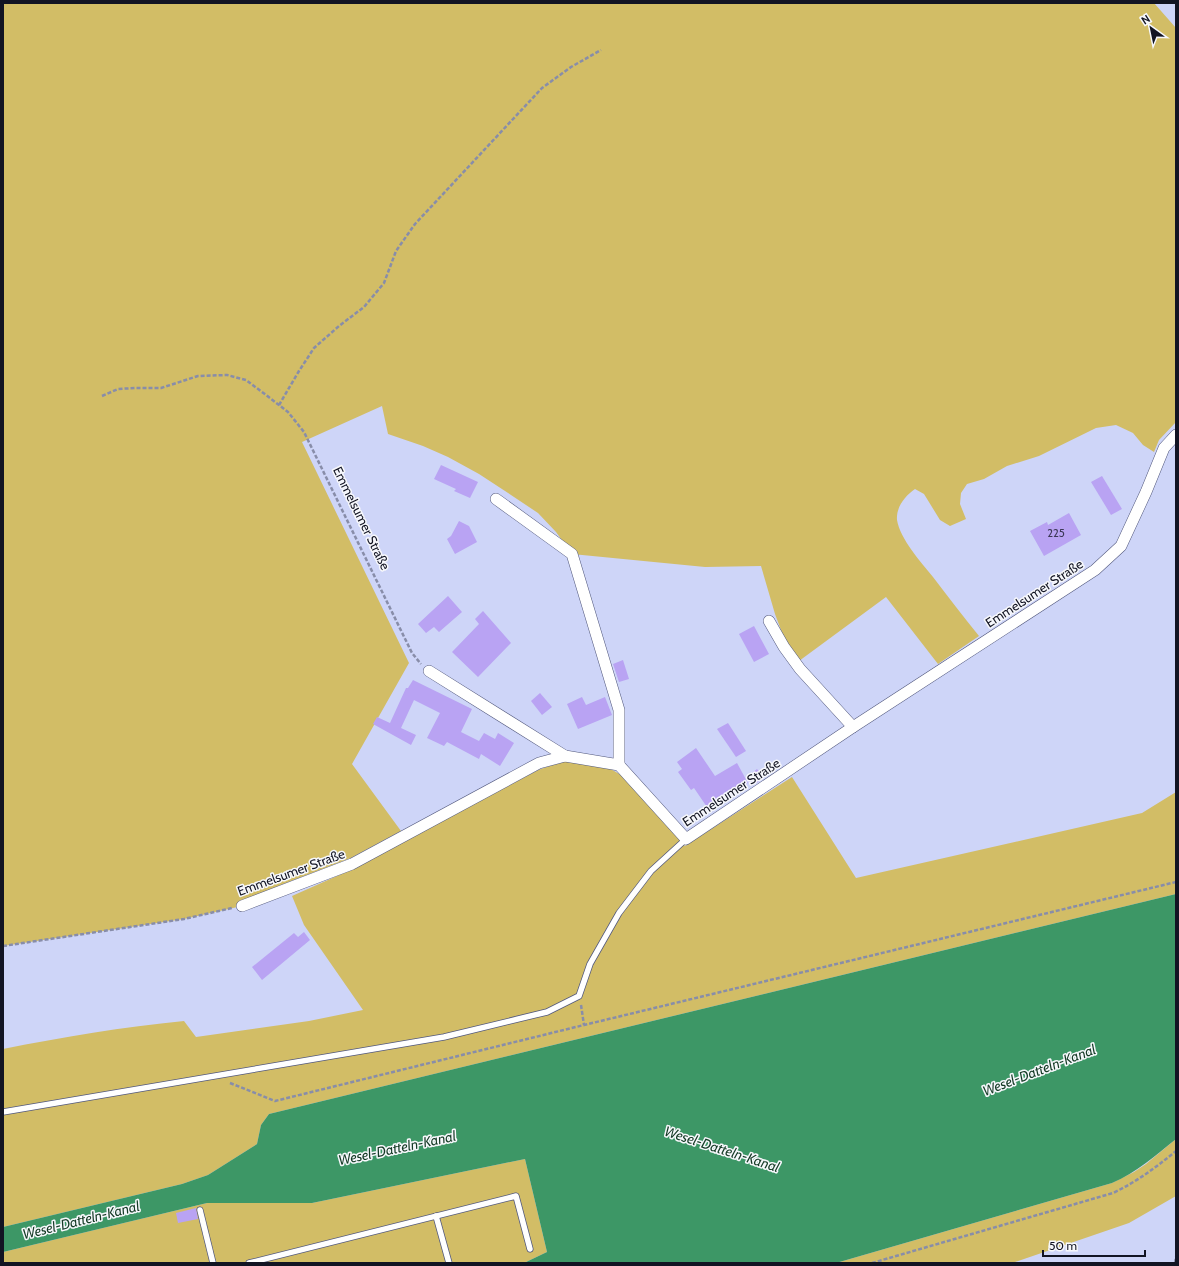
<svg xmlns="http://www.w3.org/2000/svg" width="1179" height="1266" font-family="Cabin,sans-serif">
<rect width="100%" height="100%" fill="#ced5f8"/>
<g fill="#d2bd66">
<path d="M3 3H1154L1176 28V422L1159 440 1154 452 1143 445 1133 433 1116 425 1096 428 1039 456 1007 466 984 479 967 484 961 493 960 504 966 519 950 526 940 520 924 494 915 489C905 496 896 507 897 520 900 539 921 562 933 577 948 597 963 616 979 636L938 664 886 597 799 661 787 646 775 614 761 566 705 567 572 554 556 532 538 513 511 495 479 474 448 457 423 446 388 434 382 406 302 442 409 663 352 764 401 831 351 858 281 885 242 906 184 919 3 946Z"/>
<path d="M578 761C588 763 599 764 608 768 639 781 664 821 685 846L792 777 856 878 1142 813 1176 792V894L269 1114 261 1125 257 1144 208 1175 182 1184 3 1227V1049C63 1037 123 1027 184 1021L196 1037 309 1021 363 1010 304 925 292 896 346 872 538 770 561 762Z"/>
<polygon points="1176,1139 1176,1196 1129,1223 1012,1263 836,1263 1112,1183 1134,1172 1146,1164"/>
<polygon points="525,1159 547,1252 524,1263 3,1263 3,1252 207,1203 312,1203"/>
</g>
<path fill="#3d9766" d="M1176 894V1139C1155 1156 1137 1172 1112 1183L836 1263H524L547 1252 525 1159 312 1203H207L3 1252V1227L182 1184 208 1175 257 1144 261 1125 269 1114Z"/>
<g fill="#b9a3f3">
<polygon points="441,465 478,482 470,498 454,491 456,489 434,479"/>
<polygon points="1102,476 1122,509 1111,515 1091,482"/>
<polygon points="1069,513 1081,535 1044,556 1030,531 1047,522 1048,525"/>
<polygon points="459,521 469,526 477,542 455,554 447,539 451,536"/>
<polygon points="448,596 462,612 439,632 434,627 426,633 418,624"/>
<polygon points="483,611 511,643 478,677 452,652 479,624 475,619"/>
<polygon points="754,626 769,654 754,662 739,634"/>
<polygon points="623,660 629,679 619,682 613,664"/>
<polygon points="413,680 472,709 461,732 479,741 484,733 495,739 498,733 514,743 500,766 481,754 479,759 447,742 444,746 427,738 440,713 414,700 401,728 416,735 411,745 373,724 377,717 390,723 406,688 408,688"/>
<polygon points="540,693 552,707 542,715 531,701"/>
<polygon points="582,697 586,705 605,697 612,715 578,729 567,704"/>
<polygon points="728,723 746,751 736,757 717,729"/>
<polygon points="696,748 715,776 737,763 748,783 709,810 694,788 691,790 678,772 682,769 677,762"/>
<polygon points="757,769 764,778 752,786 746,778"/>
<polygon points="304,932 310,940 262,980 252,967 294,933 298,937"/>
<polygon points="196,1208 198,1219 178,1223 176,1213"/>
</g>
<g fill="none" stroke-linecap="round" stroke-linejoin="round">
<defs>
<g id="lane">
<polyline points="3,1112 444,1037 547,1012 579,996 590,964 619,913 651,871 686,839"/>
<polyline points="200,1210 213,1263"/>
<polyline points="436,1216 449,1263"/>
<polyline points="249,1263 516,1196 530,1249"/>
</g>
<g id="street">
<polyline points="496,499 572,554 619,710 619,765"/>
<polyline points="769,621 784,647 800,669 853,727"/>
<polyline points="429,671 565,756"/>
<polyline points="242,906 352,864 539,763 565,756 619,765 686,839 853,727 1095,570 1121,546 1146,492 1164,448 1176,435"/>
</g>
</defs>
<use href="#lane" stroke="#52587d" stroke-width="7"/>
<use href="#street" stroke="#52587d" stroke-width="12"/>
<g stroke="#888da9" stroke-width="2.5" stroke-dasharray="4 2" stroke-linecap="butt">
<polyline points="102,396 118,389 135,388 161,388 198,376 227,375 246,380 266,395 288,412 304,432 412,653 421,664"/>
<polyline points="279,405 299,371 314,348 339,326 364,307 384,283 396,251 415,224 542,88 571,67 601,50"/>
<polyline points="3,946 184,919 232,908"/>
<polyline points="581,1005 584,1025"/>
<polyline points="230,1083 275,1101 584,1025 1176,882"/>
<path d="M872 1263 1113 1193C1138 1181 1155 1168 1176 1151"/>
<polyline points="1175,1263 1176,1257"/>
</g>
<use href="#lane" stroke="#fff" stroke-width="5.5"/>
<use href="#street" stroke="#fff" stroke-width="11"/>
</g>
<g text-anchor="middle" stroke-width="3" stroke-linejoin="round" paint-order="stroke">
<g font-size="11" fill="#3c3857">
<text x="1056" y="537">225</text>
</g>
<g font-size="13" fill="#121423" stroke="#f7f8fc">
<text transform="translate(362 518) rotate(64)" y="5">Emmelsumer Straße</text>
<text transform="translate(1034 593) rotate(-33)" y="5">Emmelsumer Straße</text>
<text transform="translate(731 792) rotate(-33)" y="5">Emmelsumer Straße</text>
<text transform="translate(291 872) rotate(-20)" y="5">Emmelsumer Straße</text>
</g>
<g font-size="14" font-style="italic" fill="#153b26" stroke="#f7f8fc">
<text transform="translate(1039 1070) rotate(-21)" y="5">Wesel-Datteln-Kanal</text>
<text transform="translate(397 1148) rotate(-12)" y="5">Wesel-Datteln-Kanal</text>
<text transform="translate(722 1149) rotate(18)" y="5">Wesel-Datteln-Kanal</text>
<text transform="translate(81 1220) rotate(-14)" y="5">Wesel-Datteln-Kanal</text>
</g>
</g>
<rect width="1179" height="1266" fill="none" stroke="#121423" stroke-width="8"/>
<g transform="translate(1151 28) rotate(327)" stroke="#f7f8fc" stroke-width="3" paint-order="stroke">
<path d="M0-3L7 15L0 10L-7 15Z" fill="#121423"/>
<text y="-6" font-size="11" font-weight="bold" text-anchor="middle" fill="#121423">N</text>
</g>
<path d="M1043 1250v6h102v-6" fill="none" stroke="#121423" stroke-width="2"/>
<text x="1049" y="1250" font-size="12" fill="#121423" stroke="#f7f8fc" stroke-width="3" paint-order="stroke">50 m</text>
</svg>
